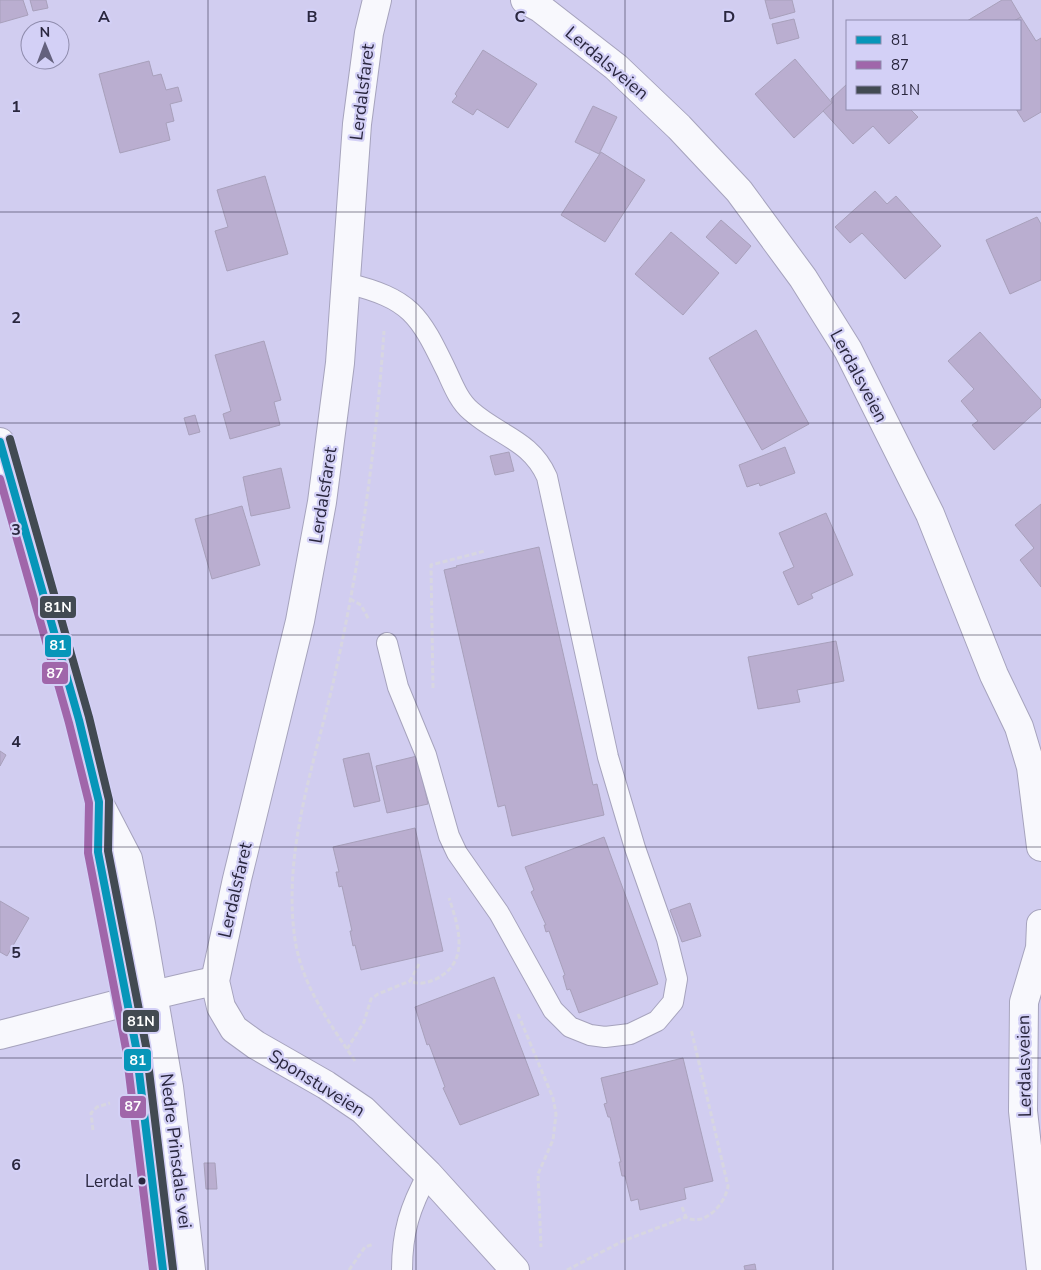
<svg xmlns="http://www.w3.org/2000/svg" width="1041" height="1270" font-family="'Nunito Sans',sans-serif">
<rect width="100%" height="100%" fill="#d1cdf0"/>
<g fill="#baaed0" stroke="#a8a0bb">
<polygon points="0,0 23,0 28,15 0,23"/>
<polygon points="30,0 46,0 48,8 33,11"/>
<polygon points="765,0 792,0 795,12 770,19"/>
<polygon points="1002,0 1011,0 1021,17 1014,21 967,21"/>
<polygon points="1021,17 1036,41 1041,38 1041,112 1024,122 1016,109 1020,109 1020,21 1014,21"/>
<polygon points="794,19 799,38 777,44 772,24"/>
<polygon points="483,50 537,84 508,128 477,109 473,115 452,102 457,96 455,94"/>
<polygon points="795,59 832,103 794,138 755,94"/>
<polygon points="149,61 153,76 161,74 166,90 178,87 182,101 170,104 174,121 166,123 170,140 120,153 99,74"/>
<polygon points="847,84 847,109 910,109 918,117 889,144 873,126 853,144 823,111 832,103 831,99"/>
<polygon points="593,106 617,117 599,154 575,142"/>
<polygon points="601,152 645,180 605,242 561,215"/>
<polygon points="265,176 288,254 227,271 215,231 228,227 217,190"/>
<polygon points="875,191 887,204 896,196 941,246 905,279 862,233 850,243 835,227"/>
<polygon points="1037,217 1041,224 1041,280 1010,294 986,240"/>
<polygon points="721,220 751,246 736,264 706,237"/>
<polygon points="671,232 719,273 683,315 635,274"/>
<polygon points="756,330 809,424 762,450 709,358"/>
<polygon points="980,332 1041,400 1041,407 994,450 972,425 978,421 961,401 974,389 948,361"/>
<polygon points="264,341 281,400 274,402 280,425 230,439 223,414 231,411 215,355"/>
<polygon points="195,415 200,432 189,435 184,418"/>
<polygon points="785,447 795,473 760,486 759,483 747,487 739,465"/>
<polygon points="509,452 514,471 495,475 490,456"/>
<polygon points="281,468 290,508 251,516 243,477"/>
<polygon points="1041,504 1041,587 1020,560 1034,548 1015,525"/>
<polygon points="242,506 260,565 212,579 195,519"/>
<polygon points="826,513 853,575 811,594 813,598 798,605 783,572 794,567 779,533"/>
<polygon points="539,547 593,785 597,784 604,815 512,836 505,805 498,807 444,570 457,567 456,566"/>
<polygon points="836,641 844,681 797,690 800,702 758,709 748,657"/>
<polygon points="0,751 6,755 0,766"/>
<polygon points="369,753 380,801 354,807 343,759"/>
<polygon points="417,756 428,804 387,813 376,766"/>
<polygon points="415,828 443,951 361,970 355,945 353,946 350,931 352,931 342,886 339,887 336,872 339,872 333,847"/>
<polygon points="604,837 658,984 579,1013 570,989 567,990 563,976 565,975 549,931 546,932 544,925 546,925 531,892 534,890 525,867"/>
<polygon points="0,901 29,918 7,956 0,952"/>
<polygon points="690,903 701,936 682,942 670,910"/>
<polygon points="494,977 539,1095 460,1125 443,1088 445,1087 429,1044 427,1045 415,1007"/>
<polygon points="683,1058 713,1181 684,1188 686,1199 640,1210 638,1199 631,1201 625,1176 622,1176 619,1162 621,1162 610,1117 608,1117 604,1104 607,1103 601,1078"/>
<polygon points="204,1163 215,1163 217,1189 206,1189"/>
<polygon points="755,1264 756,1270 745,1270 744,1266"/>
</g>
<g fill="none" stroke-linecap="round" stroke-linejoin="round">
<defs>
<g id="lane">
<path d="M346 283C411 299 419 314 447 372 453 385 459 401 471 411 499 436 531 440 547 477L608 757 635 848 667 939 677 979 673 1002 657 1021 630 1034 605 1037 590 1035 570 1027 553 1010 499 913 457 853 449 836 426 755 398 687 387 643"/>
<path d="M402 1270C402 1232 410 1207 428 1174"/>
</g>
<g id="street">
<polyline points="377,0 369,33 357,124 340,363 322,502 300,621 237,879 215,981 221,1007 234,1029 256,1045 326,1085 363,1110 428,1174 515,1270"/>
<polyline points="525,0 540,8 616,67 679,127 739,191 803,278 848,350 930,514 994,675 1019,727 1031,767 1041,847"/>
<path d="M0 1035C72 1017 142 996 215 981"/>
<polyline points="1041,1270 1023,1111 1024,1002 1040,948 1041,924"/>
</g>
<g id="secondary">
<polyline points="0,442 79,720 99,802 98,852 136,1047 163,1270"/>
<polyline points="100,805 128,859 141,924 169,1087 191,1270"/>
</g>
</defs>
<use href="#lane" stroke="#a6a3bd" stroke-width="22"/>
<use href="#street" stroke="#a6a3bd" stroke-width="30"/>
<use href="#secondary" stroke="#a6a3bd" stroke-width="30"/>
<g stroke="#d7d6e1" stroke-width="3" stroke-dasharray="5 2.5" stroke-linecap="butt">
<polyline points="350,599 361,605 369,620"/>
<polyline points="433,688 431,565 485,551"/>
<path d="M419 964 410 981C418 985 427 983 436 979 470 962 459 928 449 898"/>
<polyline points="518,1014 553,1098 556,1114 553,1140 538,1174 541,1247"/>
<polyline points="347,1049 364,1022 371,999 378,994 410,981"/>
<path d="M355 1061C328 1021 299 981 294 932 284 846 315 762 334 679 360 564 376 449 384 331"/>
<polyline points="93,1130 91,1113 97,1107 110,1103"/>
<path d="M682 1207 686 1217C704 1228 726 1203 728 1186L691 1029"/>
<polyline points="349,1270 365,1247 374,1244"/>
<polyline points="567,1270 623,1241 686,1217"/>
</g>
<use href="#lane" stroke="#f8f8fd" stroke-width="20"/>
<use href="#street" stroke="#f8f8fd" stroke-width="28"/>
<use href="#secondary" stroke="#f8f8fd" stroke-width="28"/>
<defs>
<polyline id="bus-1" points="0,442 79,720 99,802 98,852 136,1047 163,1270"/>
<polyline id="bus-2" points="0,479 69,723 89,803 88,853 126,1049 153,1270"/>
<polyline id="bus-3" points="10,439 89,717 109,800 108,851 146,1046 173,1269"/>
</defs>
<use href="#bus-1" stroke="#d3d0f6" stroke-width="11"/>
<use href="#bus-2" stroke="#d3d0f6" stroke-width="11"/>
<use href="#bus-3" stroke="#d3d0f6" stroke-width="11"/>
<use href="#bus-1" stroke="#0696b9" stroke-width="8"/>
<use href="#bus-2" stroke="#a066aa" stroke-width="8"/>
<use href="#bus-3" stroke="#424a52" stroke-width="8"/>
</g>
<path fill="none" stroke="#2a273f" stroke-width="1" stroke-opacity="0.55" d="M208 0V1270M416 0V1270M625 0V1270M833 0V1270M0 212H1041M0 423H1041M0 635H1041M0 847H1041M0 1058H1041"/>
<circle fill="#2a273f" stroke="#d3d0f6" stroke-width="2" cx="142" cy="1181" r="4.5"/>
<g text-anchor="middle" stroke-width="4.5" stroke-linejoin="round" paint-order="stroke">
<g font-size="17" fill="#2a273f" stroke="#d3d0f6" text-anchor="end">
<text x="133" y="1187">Lerdal</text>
</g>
<g font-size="18" fill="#2a273f" stroke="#d3d0f6">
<text transform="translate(607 63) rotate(40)" y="6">Lerdalsveien</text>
<text transform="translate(362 92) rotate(-83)" y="6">Lerdalsfaret</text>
<text transform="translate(859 376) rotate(62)" y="6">Lerdalsveien</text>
<text transform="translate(323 495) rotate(-81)" y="6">Lerdalsfaret</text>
<text transform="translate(235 890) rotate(-77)" y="6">Lerdalsfaret</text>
<text transform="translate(1024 1066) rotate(-91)" y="6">Lerdalsveien</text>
<text transform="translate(317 1083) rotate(32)" y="6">Sponstuveien</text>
<text transform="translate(176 1151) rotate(83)" y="6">Nedre Prinsdals vei</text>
</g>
</g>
<g font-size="16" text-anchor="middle" font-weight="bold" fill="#2a273f" stroke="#d3d0f6" stroke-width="4.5" stroke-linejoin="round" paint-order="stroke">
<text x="104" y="22">A</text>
<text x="312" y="22">B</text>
<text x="520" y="22">C</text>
<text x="729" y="22">D</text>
<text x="16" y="112">1</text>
<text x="16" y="323">2</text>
<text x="16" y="535">3</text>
<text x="16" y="747">4</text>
<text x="16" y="958">5</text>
<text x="16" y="1170">6</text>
</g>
<g stroke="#d3d0f6" stroke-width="2">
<rect x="39" y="595" width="38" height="24" rx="5" fill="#424a52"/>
<rect x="44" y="634" width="28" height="24" rx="5" fill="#0696b9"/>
<rect x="41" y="661" width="28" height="24" rx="5" fill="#a066aa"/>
<rect x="122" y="1009" width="38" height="24" rx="5" fill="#424a52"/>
<rect x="123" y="1048" width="29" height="24" rx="5" fill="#0696b9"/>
<rect x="119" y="1095" width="28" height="24" rx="5" fill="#a066aa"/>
</g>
<g font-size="14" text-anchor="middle" font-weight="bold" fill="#fff">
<text x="58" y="612">81N</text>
<text x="58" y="650">81</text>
<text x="55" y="678">87</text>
<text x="141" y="1026">81N</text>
<text x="138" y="1065">81</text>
<text x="133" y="1111">87</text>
</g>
<rect x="846" y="20" width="175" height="90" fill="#d3d0f6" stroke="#8f8cad"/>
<rect x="856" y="36" width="25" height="8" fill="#0696b9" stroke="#8f8cad"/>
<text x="891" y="45" font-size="15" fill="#2a273f">81</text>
<rect x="856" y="61" width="25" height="8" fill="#a066aa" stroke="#8f8cad"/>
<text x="891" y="70" font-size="15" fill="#2a273f">87</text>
<rect x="856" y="86" width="25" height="8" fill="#424a52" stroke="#8f8cad"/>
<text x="891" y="95" font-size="15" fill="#2a273f">81N</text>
<g transform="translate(45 45) rotate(359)"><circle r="24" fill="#d3d0f6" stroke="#8f8cad"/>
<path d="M0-4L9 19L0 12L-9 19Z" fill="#64617d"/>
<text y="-8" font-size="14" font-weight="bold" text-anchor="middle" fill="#2a273f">N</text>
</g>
</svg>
